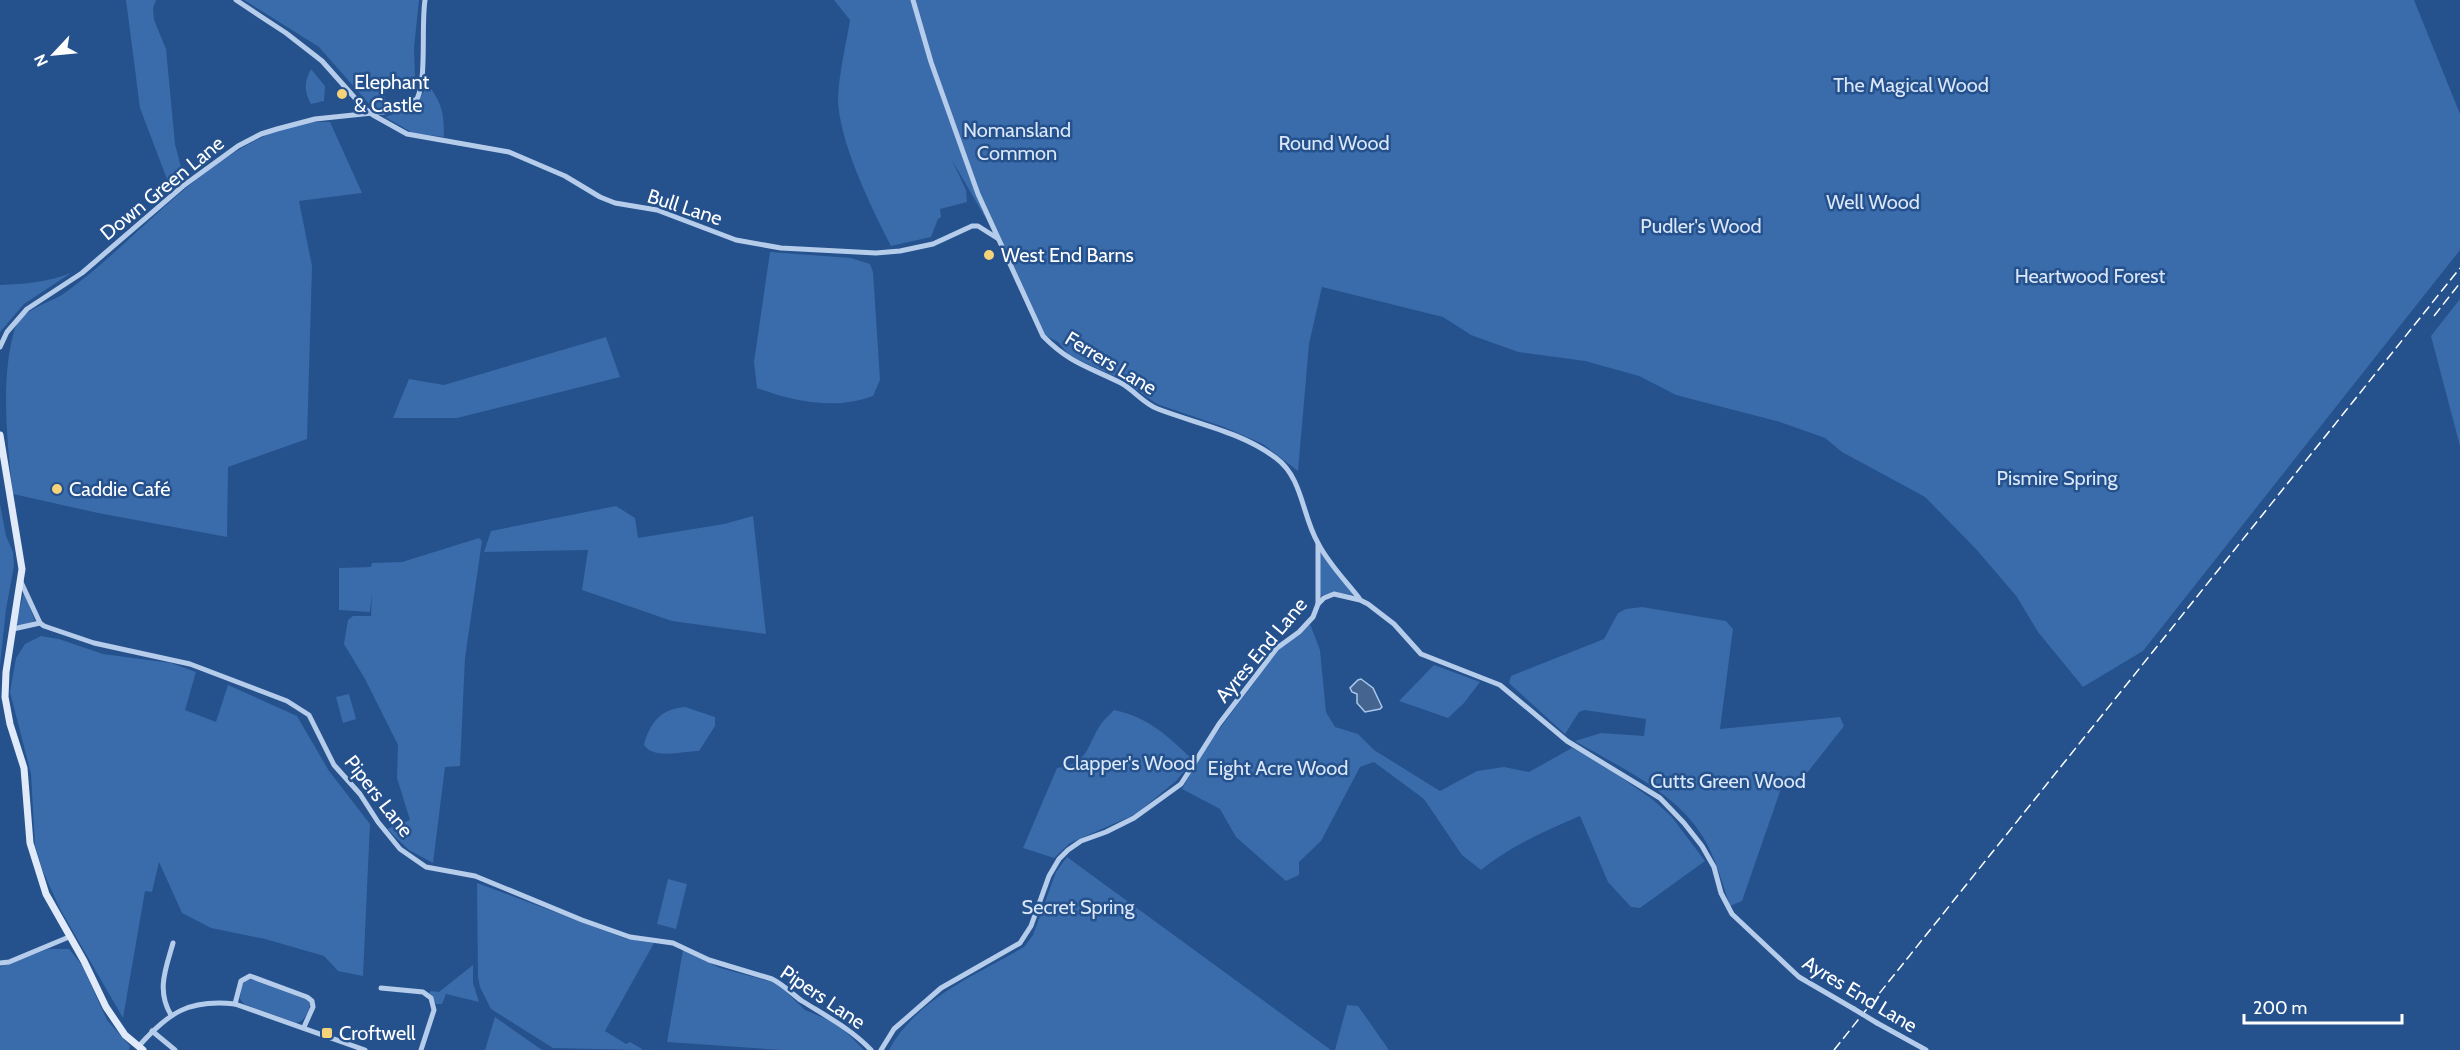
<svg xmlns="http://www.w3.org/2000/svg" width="2460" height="1050" font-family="Cabin,sans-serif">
<rect width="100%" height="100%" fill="#25518d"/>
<g fill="#3a6baa">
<polygon points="126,0 156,0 153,8 154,20 166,49 175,144 184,179 170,187 140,108"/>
<polygon points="244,0 419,0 414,48 415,79 389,84 384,95 389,111 376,112 319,47"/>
<path d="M834 0H2414L2460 114V250L2143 651 2083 687 2038 632 2017 597 1976 549 1925 497 1842 452 1825 438 1780 422 1676 395 1639 376 1585 361 1518 352 1471 335 1443 317 1322 287 1309 344 1298 471 1263 444 1224 427 1157 404 1121 379 1070 356 1058 342 1043 334 1008 257 952 160 966 190 967 202 940 209 941 217 938 219 931 237 891 246C872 209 838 140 838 98 839 73 846 45 850 20Z"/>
<path d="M311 69 325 86 324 101 311 104C304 92 304 82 311 69Z"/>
<path d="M427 83C442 104 444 111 444 137L413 133 385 117C405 110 421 105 427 83Z"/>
<path d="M314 122H330L362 193 299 201 312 266 307 439 228 467 227 537 98 513 13 494C7 443 0 377 15 328 23 308 51 303 66 292 138 240 195 162 279 130 290 126 303 124 314 122Z"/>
<path d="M770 252 851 258 870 264 873 272 880 380 873 396C836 410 794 402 757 388L754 362Z"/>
<path d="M71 273 24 304 0 332V285C25 284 48 282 71 273Z"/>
<polygon points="2460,299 2460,446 2431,336"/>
<polygon points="606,337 620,377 457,418 393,418 409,379 444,385"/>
<polygon points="0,504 6,536 13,552 14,566 6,609 0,666"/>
<polygon points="616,506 635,518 638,538 724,524 753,516 766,634 672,621 582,590 588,550 484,552 491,531"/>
<polygon points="479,538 482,541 465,658 460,766 445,767 433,863 409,850 387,829 410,820 397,778 398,745 365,679 344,644 348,620 353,616 371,616 372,592 370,612 339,610 339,568 371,567 372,563 402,562"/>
<polygon points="1320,549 1353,594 1352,595 1335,592 1320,596"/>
<polygon points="24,592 35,621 19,626 16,623"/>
<path d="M1642 607 1726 621 1733 629 1720 729 1840 717 1844 726 1803 778 1784 780 1742 901 1730 906C1722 883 1716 858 1703 837 1676 792 1619 767 1575 741L1601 733 1644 736 1646 719 1584 710 1579 712 1565 734 1509 683 1511 676 1604 639 1618 613 1626 609Z"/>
<path d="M1310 624 1320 650 1326 712 1335 727 1358 734 1374 750 1440 791 1477 771 1504 767 1529 772 1572 748 1599 762 1652 799 1671 816 1705 861 1640 908 1631 907 1608 882 1580 816C1544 831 1511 846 1481 870L1462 855 1424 799 1374 762 1360 767 1321 841 1299 862V875L1286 881 1236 837 1220 809 1182 789 1203 751 1267 665 1281 647Z"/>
<polygon points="41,636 59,639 103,654 171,663 196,672 185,710 216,722 228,685 297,716 329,771 370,824 363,976 338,971 324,956 265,939 211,928 182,913 159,862 152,892 145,891 123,1018 60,909 42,869 35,845 31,774 10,692 16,658 25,644"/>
<polygon points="1434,665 1480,682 1464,703 1448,718 1399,701"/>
<polygon points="349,694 356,719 343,723 336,697"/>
<path d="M685 707 715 717V726L699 751C684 751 654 760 644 745 650 722 661 709 685 707Z"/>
<path d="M1114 710C1148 717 1169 737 1193 760L1176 781 1136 814 1070 843 1054 858 1023 848 1057 768C1090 763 1086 746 1101 724 1104 719 1110 715 1114 710Z"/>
<path d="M1067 857 1331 1050H889C917 998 976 975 1024 947L1033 935 1056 872Z"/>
<polygon points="668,879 687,884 676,929 657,924"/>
<polygon points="477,883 627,939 654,943 605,1031 626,1044 630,1042 642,1049 641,1050 553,1048 491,1009 480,987 478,977"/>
<polygon points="48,949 69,949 82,965 107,1020 130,1046 129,1050 0,1050 0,967"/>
<polygon points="683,950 720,968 772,982 783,989 805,1010 831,1021 842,1028 864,1050 781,1050 667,1042"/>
<polygon points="473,965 473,983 479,1002 446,994 442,1004 436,1004 429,993 431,991 439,992"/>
<path d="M250 979 306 999 310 1003C310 1011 304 1022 296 1023L244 1004 240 999 242 985 246 980Z"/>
<polygon points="1347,1005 1358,1006 1389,1050 1335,1050"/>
<polygon points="495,1017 542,1050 485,1050"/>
</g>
<polygon fill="#456590" stroke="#a9c7eb" stroke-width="1.5" points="1361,679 1373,688 1382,707 1380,709 1365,712 1357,703 1357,694 1352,692 1350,688 1358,680"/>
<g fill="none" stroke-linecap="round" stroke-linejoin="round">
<g stroke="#b5cceb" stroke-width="5">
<polyline points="236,0 286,33 322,61 363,107 373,115 407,134 509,152 565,176 600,197 615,203 657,210 736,240 781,248 876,253 900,251 933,244 972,226 978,226 997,238"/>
<path d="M913 0 931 62 978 194 1043 336C1069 363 1089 367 1121 383 1134 390 1144 404 1158 409 1197 424 1242 432 1276 458 1303 478 1302 516 1318 543 1328 563 1345 580 1359 598"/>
<path d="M0 347 7 332 27 309 82 273 183 186 238 146 261 134 277 129 315 119 392 111 417 99C427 78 421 27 425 0"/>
<polyline points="1318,544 1318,604"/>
<path d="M21 582 40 623 44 626 94 643 190 664 287 701 309 715 334 765 360 794 378 822 400 849 426 867 475 876 582 920 630 937 673 943 709 960 772 979C784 985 792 994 802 1001 826 1016 851 1029 871 1050"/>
<polyline points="13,629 40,623"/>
<polyline points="0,963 9,962 69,937"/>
<polyline points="381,988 423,992 431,998 434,1010 421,1050"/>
<polyline points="235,1004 241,981 250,976 307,997 312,1001 313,1007 304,1027"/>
<path d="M171 1015C156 990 166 968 173 943"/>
<polyline points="1877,1023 1926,1050"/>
<polyline points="152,1031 175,1050"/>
<path d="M138 1047C168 1013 188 999 235 1004L365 1050"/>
<polyline points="881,1050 894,1029 941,988 1020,943 1031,926 1049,876 1059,859 1068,850 1081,841 1106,832 1134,818 1181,784 1219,724 1277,648 1299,632 1313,617 1318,604 1324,598 1334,594 1360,600 1368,604 1394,624 1421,654 1500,685 1567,741 1660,798 1684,823 1702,846 1714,867 1721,893 1732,914 1799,977 1854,1009"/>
</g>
<polyline stroke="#e0eaf9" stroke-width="7" points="0,435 22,569 6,672 5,697 10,724 24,768 30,843 46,894 84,961 106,1007 125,1035 143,1050"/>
<g stroke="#fff" stroke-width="1.5" stroke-dasharray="10 4.5" stroke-linecap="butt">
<polyline points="2434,316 2460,283"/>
<polyline points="1834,1050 2460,268"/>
</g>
<polyline stroke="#b5cceb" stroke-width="5" points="1854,1009 1877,1023"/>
</g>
<g fill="#f4d379" stroke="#25518d" stroke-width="2">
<circle cx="342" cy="94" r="6"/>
<circle cx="989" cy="255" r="6"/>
<circle cx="57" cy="489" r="6"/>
<rect x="321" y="1027" width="12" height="12" rx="3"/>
</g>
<g text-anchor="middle" stroke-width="5" stroke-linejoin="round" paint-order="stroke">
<g font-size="20" fill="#fff" stroke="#25518d" text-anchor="start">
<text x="354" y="89">Elephant<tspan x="354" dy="23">&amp; Castle</tspan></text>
<text x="1001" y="262">West End Barns</text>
<text x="69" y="496">Caddie Café</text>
<text x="339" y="1040">Croftwell</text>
</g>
<g font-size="20" fill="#dae7f8" stroke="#25518d">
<text x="1911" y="92">The Magical Wood</text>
<text x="1017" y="137">Nomansland<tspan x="1017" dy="23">Common</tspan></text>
<text x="1334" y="150">Round Wood</text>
<text x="1873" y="209">Well Wood</text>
<text x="1701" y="233">Pudler's Wood</text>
<text x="2090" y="283">Heartwood Forest</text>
<text x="2057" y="485">Pismire Spring</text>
<text x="1129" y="770">Clapper's Wood</text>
<text x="1278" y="775">Eight Acre Wood</text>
<text x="1728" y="788">Cutts Green Wood</text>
<text x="1078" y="914">Secret Spring</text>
</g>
<g font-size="20" fill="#fff" stroke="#25518d">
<text transform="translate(162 188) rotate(-39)" y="7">Down Green Lane</text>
<text transform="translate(685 207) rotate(18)" y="7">Bull Lane</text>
<text transform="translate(1111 363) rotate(31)" y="7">Ferrers Lane</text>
<text transform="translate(1261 650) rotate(-50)" y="7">Ayres End Lane</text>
<text transform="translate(379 796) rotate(52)" y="7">Pipers Lane</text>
<text transform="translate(1860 994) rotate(31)" y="7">Ayres End Lane</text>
<text transform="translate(823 997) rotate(34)" y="7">Pipers Lane</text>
</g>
</g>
<g transform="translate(54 54) rotate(244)" stroke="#25518d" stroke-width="4.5" paint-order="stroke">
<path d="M0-4.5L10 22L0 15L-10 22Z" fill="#ffffff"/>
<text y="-9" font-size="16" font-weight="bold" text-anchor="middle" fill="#ffffff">N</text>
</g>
<path d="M2244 1014v9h158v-9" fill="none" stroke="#ffffff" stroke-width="3"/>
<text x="2253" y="1014" font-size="18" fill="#ffffff" stroke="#25518d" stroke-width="4.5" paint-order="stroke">200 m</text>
</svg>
